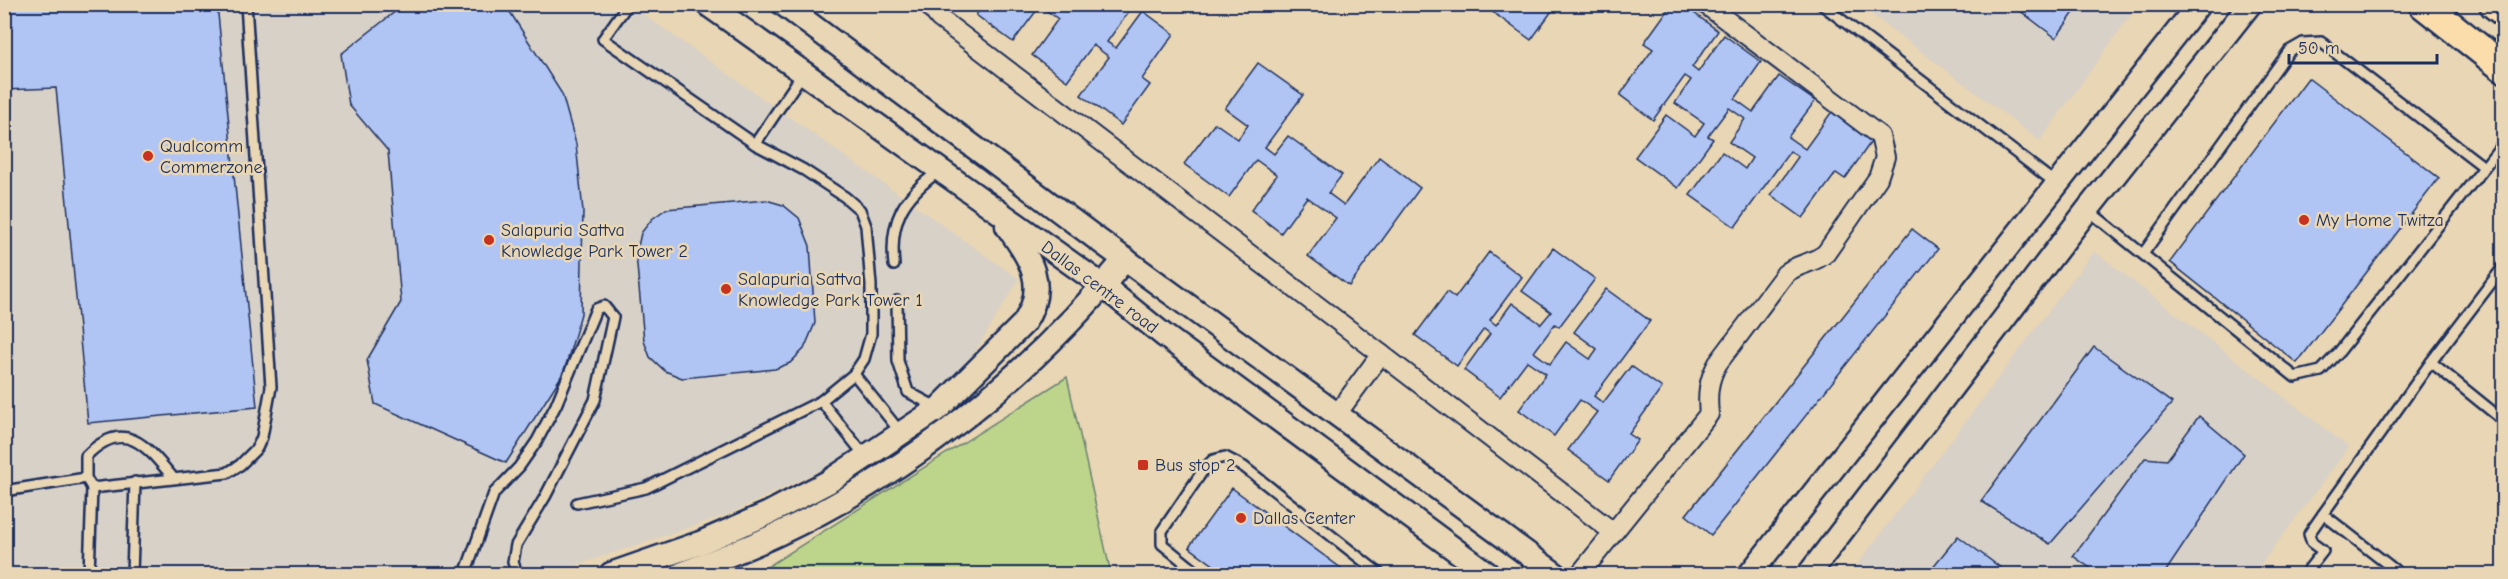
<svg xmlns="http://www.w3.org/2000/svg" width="2508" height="579" font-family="'Comic Neue',sans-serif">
<rect width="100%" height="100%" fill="#e9d6b4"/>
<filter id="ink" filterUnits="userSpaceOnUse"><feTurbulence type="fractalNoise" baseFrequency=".0167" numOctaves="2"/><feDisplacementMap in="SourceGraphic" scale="12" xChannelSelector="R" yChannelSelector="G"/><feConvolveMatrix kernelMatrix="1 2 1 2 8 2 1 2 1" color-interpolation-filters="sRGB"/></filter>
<g filter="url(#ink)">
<g fill="#d8d1c7">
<polygon points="5,5 630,5 1019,279 954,387 865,449 729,514 577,565 522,574 147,574 5,569"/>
<polygon points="1859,5 2138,5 2040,141"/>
<polygon points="2094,251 2349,447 2254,574 1850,574"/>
</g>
<polygon fill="#bdd58b" stroke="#6c8274" stroke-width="1.5" points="1067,377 1111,574 756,574"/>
<g fill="#b1c5f4" stroke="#1b2f5e" stroke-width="1.5">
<polygon points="4,4 217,4 257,407 88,423 56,88 4,90"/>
<polygon points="405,4 505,4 562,94 576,144 583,211 581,314 564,372 506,463 375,404 367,360 401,302 388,151 349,105 341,54"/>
<polygon points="961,4 974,4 970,11"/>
<polygon points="984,4 1056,4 1063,9 1066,4 1134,4 1107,42 1116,48 1143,11 1174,34 1142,79 1150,85 1121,125 1081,95 1109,57 1093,45 1067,81 1032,55 1058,19 1040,6 1013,42 976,15"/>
<polygon points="1494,4 1557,4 1531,40 1490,10"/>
<polygon points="1672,4 1682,4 1718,31 1692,67 1698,72 1724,35 1761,62 1735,99 1753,112 1779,76 1815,101 1788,137 1805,149 1833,110 1873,139 1845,179 1836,173 1803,218 1771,195 1798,157 1790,151 1735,227 1690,195 1722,152 1745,169 1752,158 1729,142 1745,119 1729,108 1708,136 1713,139 1678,188 1635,157 1666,115 1695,136 1704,123 1675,103 1691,80 1685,76 1653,120 1620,95 1653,49 1644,43"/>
<polygon points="2011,4 2080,4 2056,38"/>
<polygon points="1258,63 1303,95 1265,147 1274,154 1288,136 1342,175 1328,193 1344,205 1379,157 1420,188 1349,286 1308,256 1336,218 1307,197 1281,233 1251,210 1277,175 1256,160 1229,197 1184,164 1215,123 1238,139 1248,125 1225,108"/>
<polygon points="2308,78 2439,178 2297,363 2170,262"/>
<polygon points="766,200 783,205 799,218 810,246 815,323 804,349 790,363 775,369 682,378 665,371 650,357 644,341 636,255 641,233 652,219 666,209"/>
<polygon points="1912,229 1938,249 1711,535 1686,515"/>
<polygon points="1553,248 1595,279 1559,327 1555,324 1534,352 1550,364 1566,342 1590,359 1597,349 1574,332 1606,289 1650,321 1594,396 1603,403 1631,366 1662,388 1629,434 1638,440 1609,480 1568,450 1597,412 1580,400 1554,436 1519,410 1546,374 1527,361 1500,397 1464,370 1490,334 1484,329 1457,366 1415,335 1447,292 1455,298 1489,252 1522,277 1490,320 1496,325 1512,303 1541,324 1551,312 1522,291"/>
<polygon points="2094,347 2172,403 2050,544 1981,501"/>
<polygon points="2199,416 2244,454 2164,574 2099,574 2073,556 2145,458 2167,460"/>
<polygon points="1232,488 1349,574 1226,574 1189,547"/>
<polygon points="1958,536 2009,574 1927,574"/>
</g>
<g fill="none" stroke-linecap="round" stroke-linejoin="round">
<defs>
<g id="service">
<polyline points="1821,4 2058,185"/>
<polyline points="755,144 803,73"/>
<polyline points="2088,210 2295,377 2321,371 2339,352 2504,142"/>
<polyline points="2143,254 2289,51 2303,43 2321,42 2484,167"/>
<path d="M894 265C889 221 903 197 939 171"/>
<polyline points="897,301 898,361 908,392 938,408"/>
<polyline points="2431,362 2504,266"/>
<polyline points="854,374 901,433"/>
<polyline points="821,401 865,456"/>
<path d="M174 479C147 446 125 417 86 456V478L92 488 227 473 240 465 257 448 262 437 271 387 246 4"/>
<polyline points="4,491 86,478"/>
<polyline points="577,503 646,488 821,401 854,374 864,359 871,334 871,285 866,226 860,210 845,197 804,170 755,144 603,39 628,4"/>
<polyline points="89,574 92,488"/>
<polyline points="132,574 135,482"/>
<polyline points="465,574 494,493 519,467 537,441 556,405 596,309 604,306 613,317 595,400 545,497 516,545 513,562 517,574"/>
<polyline points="1199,574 1162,544 1162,531 1204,469 1213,460 1225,457 1244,467 1380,574"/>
<polyline points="1462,574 1472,563"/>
<polyline points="2305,574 2323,551 2312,543 2309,534 2323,514"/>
<polyline points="2400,574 2323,514 2431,362 2504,421"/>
</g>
<g id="minor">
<polyline points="928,4 939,18 1381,354 1337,414"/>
<polyline points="1381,354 1613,532"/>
<path d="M1580 574 1709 414C1707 395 1708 380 1718 363L1785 274C1797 263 1814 264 1826 253L1878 178 1885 157 1880 136 1705 4"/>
</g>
<g id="tertiary">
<polyline points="707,4 1103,286 1165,336 1488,574"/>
<polyline points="783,4 1097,239 1555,574"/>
<path d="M611 574 700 543 769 513 828 482 939 408 1024 323C1049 285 1030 259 1007 226"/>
<path d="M681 574C713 561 746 549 778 534 910 472 1033 373 1125 259"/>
<polyline points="1750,574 2199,4"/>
<polyline points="1809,574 2088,209 2250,4"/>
</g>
<g id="primary">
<polyline points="2423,4 2504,68"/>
<polyline points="2494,4 2504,12"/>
</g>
</defs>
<use href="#service" stroke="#1b2f5e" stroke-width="14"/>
<use href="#minor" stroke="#1b2f5e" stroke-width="22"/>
<use href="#tertiary" stroke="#1b2f5e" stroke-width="27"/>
<use href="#primary" stroke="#1b2f5e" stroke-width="33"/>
<use href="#service" stroke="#e9d6b4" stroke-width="9"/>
<use href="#minor" stroke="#e9d6b4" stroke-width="18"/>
<use href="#tertiary" stroke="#e9d6b4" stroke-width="22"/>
<use href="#primary" stroke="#faddab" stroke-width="28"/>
</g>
</g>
<g fill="#c8321e" stroke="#e9d6b4" stroke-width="2">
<circle cx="148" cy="156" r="6"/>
<circle cx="2304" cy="220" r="6"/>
<circle cx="489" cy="240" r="6"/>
<circle cx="726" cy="289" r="6"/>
<rect x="1137" y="459" width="12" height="12" rx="3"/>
<circle cx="1241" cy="518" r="6"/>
</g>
<g text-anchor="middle" stroke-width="5" stroke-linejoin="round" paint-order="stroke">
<g font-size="18" fill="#1b2f5e" stroke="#e9d6b4" text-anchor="start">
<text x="160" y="152">Qualcomm<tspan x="160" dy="21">Commerzone</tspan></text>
<text x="2316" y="226">My Home Twitza</text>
<text x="501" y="236">Salapuria Sattva<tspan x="501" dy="21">Knowledge Park Tower 2</tspan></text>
<text x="738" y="285">Salapuria Sattva<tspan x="738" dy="21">Knowledge Park Tower 1</tspan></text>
<text x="1155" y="471">Bus stop 2</text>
<text x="1253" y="524">Dallas Center</text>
</g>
<g font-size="18" fill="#1b2f5e" stroke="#e9d6b4">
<text transform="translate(1100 287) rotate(37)" y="6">Dallas centre road</text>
</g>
</g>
<rect width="2508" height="579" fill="none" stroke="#e9d6b4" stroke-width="24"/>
<rect x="12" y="12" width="2484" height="555" fill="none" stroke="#1b2f5e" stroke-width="2" filter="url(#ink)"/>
<path d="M2289 54v9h148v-9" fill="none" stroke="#1b2f5e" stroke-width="3"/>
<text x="2298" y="54" font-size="18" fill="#1b2f5e" stroke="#e9d6b4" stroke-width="4.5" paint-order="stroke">50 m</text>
</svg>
